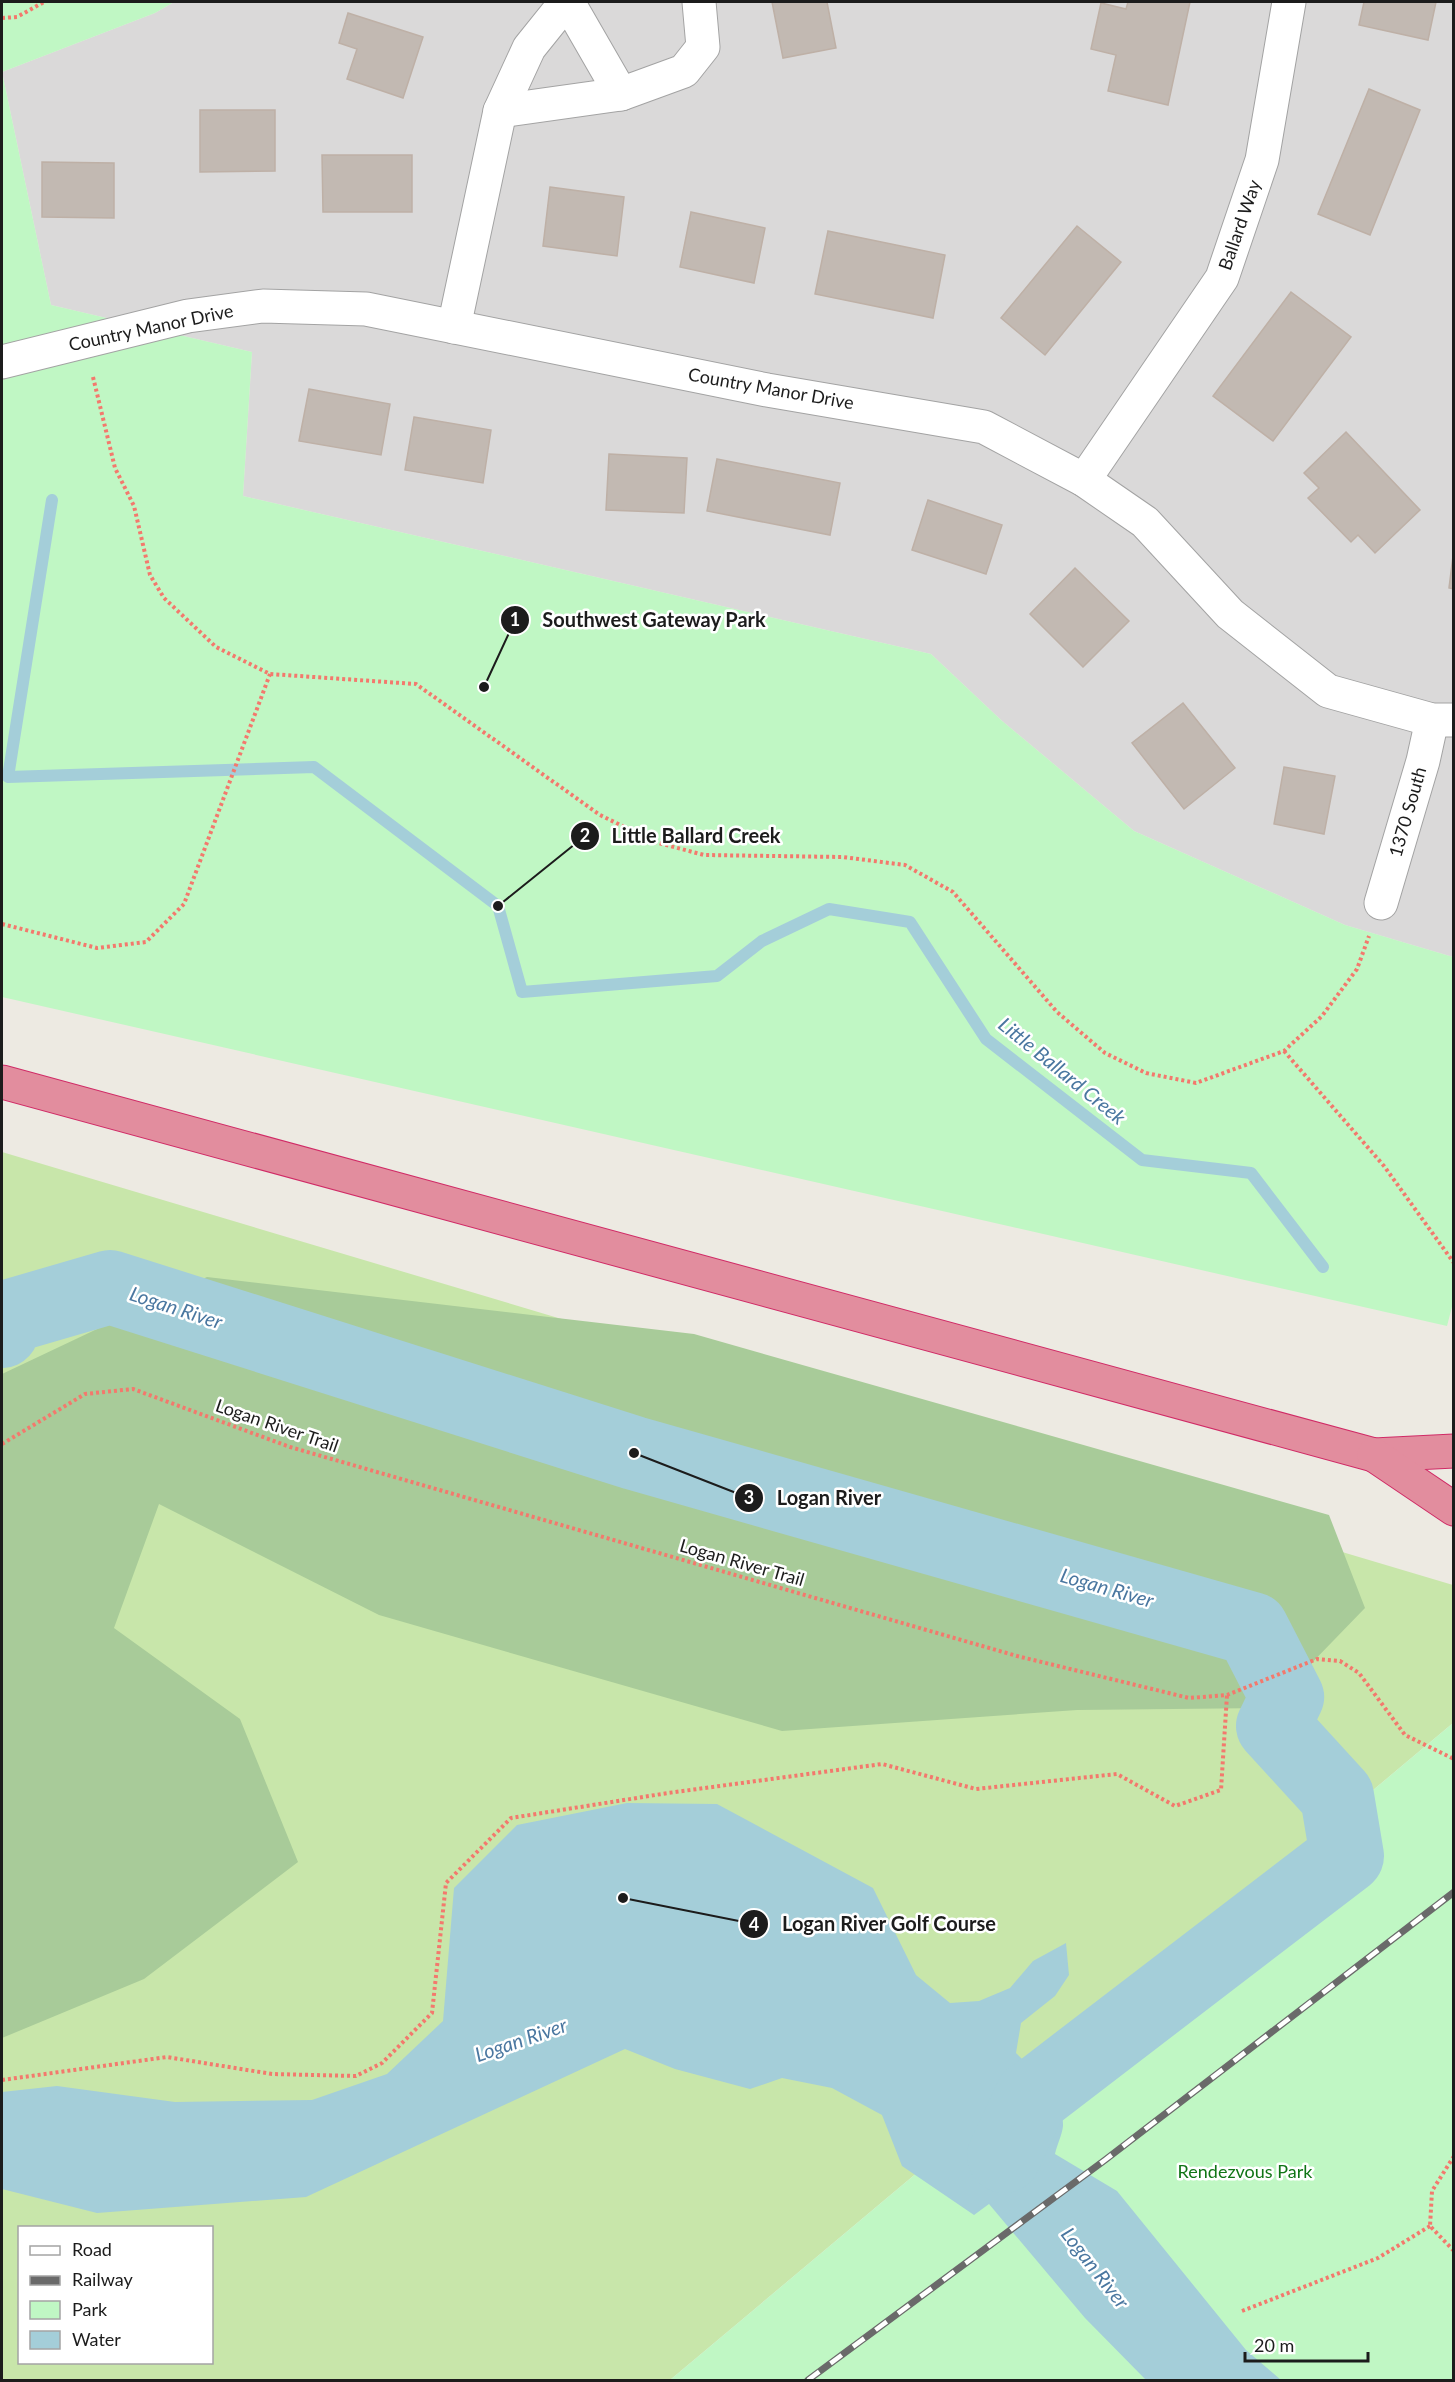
<svg xmlns="http://www.w3.org/2000/svg" width="1455" height="2382" font-family="Lato,sans-serif">
<rect width="100%" height="100%" fill="#edeae2"/>
<polygon fill="#dad9d9" points="174,2 1453,2 1453,957 1345,925 1134,831 1001,720 931,654 243,496 252,352 51,305 2,72 155,13"/>
<path fill="#c8e6aa" fill-rule="evenodd" d="M2 1152 1453 1585V1723L670 2380H2ZM20 2228H212V2362H20Z"/>
<polygon fill="#a8cb99" points="207,1277 694,1334 1329,1515 1365,1608 1268,1708 1077,1710 782,1731 379,1615 159,1504 114,1628 240,1719 298,1862 144,1979 2,2038 2,1374"/>
<g fill="#c0f7c4">
<polygon points="2,2 174,2 155,13 2,72 51,305 252,352 243,496 931,654 1001,720 1134,831 1345,925 1453,957 1453,1303 1447,1326 2,997"/>
<polygon points="1453,1723 1453,2380 670,2380"/>
</g>
<path fill="#a4ced9" d="M627 1803 717 1804 873 1888 916 1975 950 2003 979 2001 1010 1988 1033 1961 1066 1943 1069 1975 1055 1996 1021 2023 1016 2053C1036 2073 1064 2095 1063 2126 1062 2135 1057 2145 1055 2154L1117 2191 1246 2350 1281 2380H1146L1085 2318 989 2204 974 2215 902 2166 882 2115 832 2088 782 2078 750 2089 675 2069 625 2049 306 2197 97 2213 2 2189V2092L57 2086 175 2102 312 2100 387 2074 443 2021 454 1888 517 1825Z"/>
<g fill="none" stroke-linecap="round" stroke-linejoin="round">
<polyline stroke="#a4ced9" stroke-width="12" points="52,500 8,777 314,767 498,906 522,992 717,976 762,941 829,909 910,922 986,1039 1142,1160 1251,1173 1323,1267"/>
<polyline stroke="#a4ced9" stroke-width="74" points="2,1331 7,1317 110,1287 634,1453 1252,1629 1287,1697 1273,1726 1337,1796 1347,1856 1031,2098 1004,2156"/>
</g>
<g fill="#c2b9b2" stroke="#beb0a6" stroke-width="1.5">
<polygon points="772,2 827,2 836,48 783,58"/>
<polygon points="1128,2 1190,2 1168,105 1108,91 1116,55 1091,49 1101,3 1126,9"/>
<polygon points="1364,2 1436,2 1428,40 1359,25"/>
<polygon points="348,13 423,37 403,98 347,79 357,49 339,43"/>
<polygon points="1369,89 1420,110 1370,235 1318,214"/>
<polygon points="200,110 275,110 275,171 200,172"/>
<polygon points="322,155 412,155 412,212 323,212"/>
<polygon points="42,162 114,163 114,218 42,217"/>
<polygon points="550,187 624,197 617,256 543,246"/>
<polygon points="691,212 765,228 754,283 680,267"/>
<polygon points="1077,226 1121,262 1045,355 1001,318"/>
<polygon points="828,231 945,255 933,318 815,294"/>
<polygon points="1291,292 1351,337 1273,441 1213,396"/>
<polygon points="309,389 390,404 381,455 299,441"/>
<polygon points="414,417 491,430 483,483 405,470"/>
<polygon points="1346,432 1420,510 1375,553 1358,535 1351,542 1308,498 1319,488 1304,473"/>
<polygon points="609,454 687,458 684,513 606,510"/>
<polygon points="717,459 840,483 830,535 707,511"/>
<polygon points="928,500 1002,525 986,574 912,550"/>
<polygon points="1454,548 1454,589 1449,588"/>
<polygon points="1075,568 1129,621 1083,667 1030,614"/>
<polygon points="1183,703 1235,768 1184,809 1132,743"/>
<polygon points="1284,767 1335,776 1324,834 1274,824"/>
</g>
<g fill="none" stroke-linecap="round" stroke-linejoin="round">
<defs>
<g id="street">
<polyline points="568,2 621,94"/>
<polyline points="500,111 621,94 684,71 703,47 699,2"/>
<polyline points="454,327 500,111 529,48 566,2"/>
<polyline points="2,362 188,316 263,306 366,309 767,390 984,427 1084,480 1145,522 1230,614 1328,691 1432,720 1454,720"/>
<polyline points="1084,480 1222,278 1262,160 1289,2"/>
<polyline points="1381,903 1423,761 1432,720"/>
</g>
<g id="highway">
<polyline points="2,1082 1374,1455 1454,1451"/>
<polyline points="1374,1455 1454,1509"/>
</g>
</defs>
<use href="#street" stroke="#a3a3a3" stroke-width="35"/>
<use href="#highway" stroke="#d02b66" stroke-width="35"/>
<g stroke="#f3796d" stroke-width="4" stroke-dasharray="3 3" stroke-linecap="butt">
<polyline points="2,18 17,17 44,2"/>
<polyline points="93,377 115,468 134,506 150,575 164,598 216,647 270,674 416,684 600,815 655,842 704,855 843,857 905,865 953,892 1057,1012 1105,1053 1146,1073 1196,1083 1284,1051 1322,1016 1357,969 1369,936"/>
<polyline points="2,924 97,948 146,942 184,904 270,674"/>
<polyline points="1284,1051 1384,1166 1454,1263"/>
<polyline points="2,1444 85,1394 133,1389 290,1447 1017,1656 1189,1698 1227,1695 1317,1659 1340,1661 1359,1673 1405,1735 1454,1759"/>
<polyline points="2,2080 167,2057 272,2074 356,2076 382,2063 432,2013 446,1883 511,1818 668,1793 882,1764 976,1789 1117,1774 1175,1806 1221,1790 1227,1695"/>
<polyline points="1454,2156 1432,2191 1430,2226 1454,2251"/>
<polyline points="1242,2311 1378,2258 1430,2226"/>
</g>
<use href="#street" stroke="#fff" stroke-width="33"/>
<use href="#highway" stroke="#e28d9e" stroke-width="33"/>
<defs>
<polyline id="rail" points="808,2380 1105,2160 1454,1892"/>
</defs>
<use href="#rail" stroke="#6a6a6a" stroke-width="7"/>
<use href="#rail" stroke="#fff" stroke-width="4.5" stroke-dasharray="14" stroke-linecap="butt"/>
</g>
<g text-anchor="middle" stroke-width="5" stroke-linejoin="round" paint-order="stroke">
<g font-size="18" fill="#1c1c1c" stroke="#fff">
<text transform="translate(1240 225) rotate(-71)" y="6">Ballard Way</text>
<text transform="translate(151 328) rotate(-12)" y="6">Country Manor Drive</text>
<text transform="translate(771 389) rotate(10)" y="6">Country Manor Drive</text>
<text transform="translate(1408 812) rotate(-74)" y="6">1370 South</text>
<text transform="translate(277 1426) rotate(19)" y="6">Logan River Trail</text>
<text transform="translate(742 1563) rotate(16)" y="6">Logan River Trail</text>
</g>
<g font-size="18" fill="#107516" stroke="#fff">
<text x="1245" y="2178">Rendezvous Park</text>
</g>
<g font-size="20" font-style="italic" fill="#4a77a0" stroke="#fff">
<text transform="translate(1062 1071) rotate(39)" y="7">Little Ballard Creek</text>
<text transform="translate(176 1308) rotate(18)" y="7">Logan River</text>
<text transform="translate(1107 1588) rotate(16)" y="7">Logan River</text>
<text transform="translate(521 2040) rotate(-19)" y="7">Logan River</text>
<text transform="translate(1095 2268) rotate(52)" y="7">Logan River</text>
</g>
</g>
<path fill="none" stroke="#1c1c1c" stroke-width="2" d="M484 687L515 620M498 906L585 836M634 1453L749 1498M623 1898L754 1924"/>
<g fill="#1c1c1c" stroke="#fff" stroke-width="2">
<circle cx="484" cy="687" r="6"/>
<circle cx="498" cy="906" r="6"/>
<circle cx="634" cy="1453" r="6"/>
<circle cx="623" cy="1898" r="6"/>
<circle cx="515" cy="620" r="15"/>
<circle cx="585" cy="836" r="15"/>
<circle cx="749" cy="1498" r="15"/>
<circle cx="754" cy="1924" r="15"/>
</g>
<g font-size="18" text-anchor="middle" font-weight="bold" fill="#fff">
<text x="515" y="626">1</text>
<text x="585" y="842">2</text>
<text x="749" y="1504">3</text>
<text x="754" y="1931">4</text>
</g>
<g font-size="20" text-anchor="middle" font-weight="bold" fill="#1c1c1c" stroke="#fff" stroke-width="5" stroke-linejoin="round" paint-order="stroke">
<text x="654" y="627">Southwest Gateway Park</text>
<text x="696" y="843">Little Ballard Creek</text>
<text x="829" y="1505">Logan River</text>
<text x="889" y="1931">Logan River Golf Course</text>
</g>
<rect width="1455" height="2382" fill="none" stroke="#1c1c1c" stroke-width="6"/>
<rect x="18" y="2226" width="195" height="138" fill="#ffffff" stroke="#a4a4a4" stroke-width="1.5"/>
<rect x="30" y="2246" width="30" height="9" fill="#ffffff" stroke="#a4a4a4" stroke-width="1.5"/>
<text x="72" y="2256" font-size="18" fill="#1c1c1c">Road</text>
<rect x="30" y="2276" width="30" height="9" fill="#6a6a6a" stroke="#a4a4a4" stroke-width="1.5"/>
<text x="72" y="2286" font-size="18" fill="#1c1c1c">Railway</text>
<rect x="30" y="2301" width="30" height="18" fill="#c0f7c4" stroke="#a4a4a4" stroke-width="1.5"/>
<text x="72" y="2316" font-size="18" fill="#1c1c1c">Park</text>
<rect x="30" y="2331" width="30" height="18" fill="#a4ced9" stroke="#a4a4a4" stroke-width="1.5"/>
<text x="72" y="2346" font-size="18" fill="#1c1c1c">Water</text>
<path d="M1245 2352v9h123v-9" fill="none" stroke="#1c1c1c" stroke-width="3"/>
<text x="1254" y="2352" font-size="18" fill="#1c1c1c" stroke="#ffffff" stroke-width="4.5" paint-order="stroke">20 m</text>
</svg>
